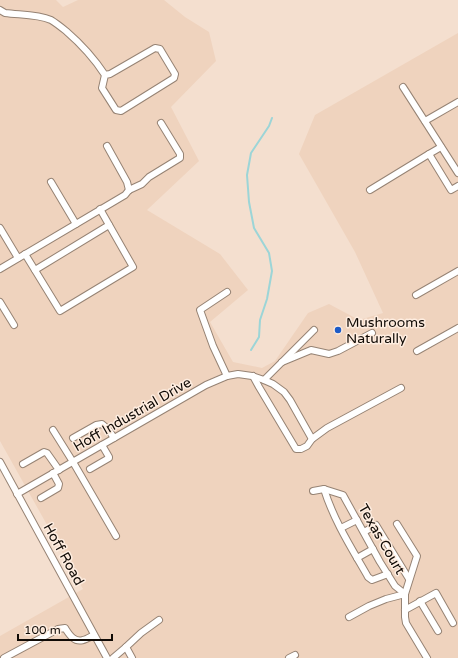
<svg xmlns="http://www.w3.org/2000/svg" width="458" height="658" font-family="'Varela Round',sans-serif">
<rect width="100%" height="100%" fill="#f4dfcf"/>
<polygon fill="#efd3be" points="0,0 56,0 63,7 78,0 164,0 185,17 209,32 216,61 171,107 199,161 147,210 220,254 248,290 210,322 233,362 262,368 275,361 308,313 329,304 359,320 383,313 355,252 299,154 315,115 458,33 458,658 0,658 0,636 83,589 0,441"/>
<g fill="none" stroke-linecap="round" stroke-linejoin="round">
<polyline stroke="#9cd5d7" stroke-width="2" points="251,350 259,337 260,320 267,299 272,271 269,253 254,228 249,202 247,175 251,153 269,126 272,118"/>
<defs>
<g id="minor">
<path d="M0 10 5 13C20 15 37 14 51 20 56 23 61 27 66 31 81 44 94 58 105 75L102 88 116 110 121 111 174 78 175 74 160 49 155 48 110 74 105 75"/>
<polyline points="403,87 458,173"/>
<polyline points="425,121 458,102"/>
<polyline points="107,146 127,182 129,190"/>
<polyline points="441,147 429,154 451,190 458,186"/>
<polyline points="51,182 76,224"/>
<polyline points="129,190 142,184 149,177 180,158 180,154 161,123"/>
<polyline points="370,190 429,154"/>
<polyline points="0,228 18,258"/>
<polyline points="25,254 60,311 133,267 100,209"/>
<polyline points="0,269 125,195 129,190"/>
<polyline points="35,270 109,225"/>
<polyline points="416,295 458,271"/>
<polyline points="0,302 14,325"/>
<polyline points="417,351 458,328"/>
<polyline points="282,362 311,350 329,354 338,351 372,333"/>
<polyline points="227,376 213,346 200,310 227,292"/>
<polyline points="253,376 259,387 296,449 301,449 307,446 312,439 327,428 401,388"/>
<polyline points="264,380 314,330"/>
<polyline points="53,430 73,462 116,536"/>
<polyline points="73,438 96,425 102,424 108,429 114,438"/>
<polyline points="0,462 107,658"/>
<polyline points="23,464 44,452 47,453 59,470"/>
<polyline points="90,469 109,458 109,457 102,445"/>
<path d="M324 489C334 521 352 549 368 577L372 580 388 574"/>
<polyline points="313,491 324,489 343,495 380,562 395,586 405,594 405,617 406,623 427,658"/>
<polyline points="17,494 206,385 227,376 238,374 252,376 264,380 273,384 284,392 290,400 312,439"/>
<polyline points="41,498 58,488 59,484 53,473"/>
<polyline points="341,528 357,520"/>
<polyline points="364,532 376,525 409,579"/>
<polyline points="357,558 373,549"/>
<polyline points="420,601 438,631"/>
<polyline points="405,610 436,593 453,623"/>
<polyline points="349,617 369,606 386,599 405,594 417,556 397,524"/>
<polyline points="126,647 132,658"/>
<path d="M4 658 58 629 65 628C67 631 70 636 73 638 80 644 88 638 94 635"/>
<polyline points="113,658 126,647 141,633 159,620"/>
<polyline points="289,658 295,655"/>
</g>
</defs>
<use href="#minor" stroke="#968374" stroke-width="8"/>
<use href="#minor" stroke="#fff" stroke-width="6"/>
</g>
<circle fill="#1d5bc7" stroke="#feede0" stroke-width="1.5" cx="338" cy="330" r="4"/>
<g text-anchor="middle" stroke-width="3" stroke-linejoin="round" paint-order="stroke">
<g font-size="14" fill="#100a05" stroke="#feede0" text-anchor="start">
<text x="346" y="327">Mushrooms<tspan x="346" dy="16">Naturally</tspan></text>
</g>
<g font-size="14" fill="#100a05" stroke="#feede0">
<text transform="translate(132 414) rotate(-30)" y="5">Hoff Industrial Drive</text>
<text transform="translate(382 539) rotate(60)" y="5">Texas Court</text>
<text transform="translate(64 554) rotate(61)" y="5">Hoff Road</text>
</g>
</g>
<path d="M18 634v6h94v-6" fill="none" stroke="#100a05" stroke-width="2"/>
<text x="24" y="634" font-size="12" fill="#100a05" stroke="#feede0" stroke-width="3" paint-order="stroke">100 m</text>
</svg>
